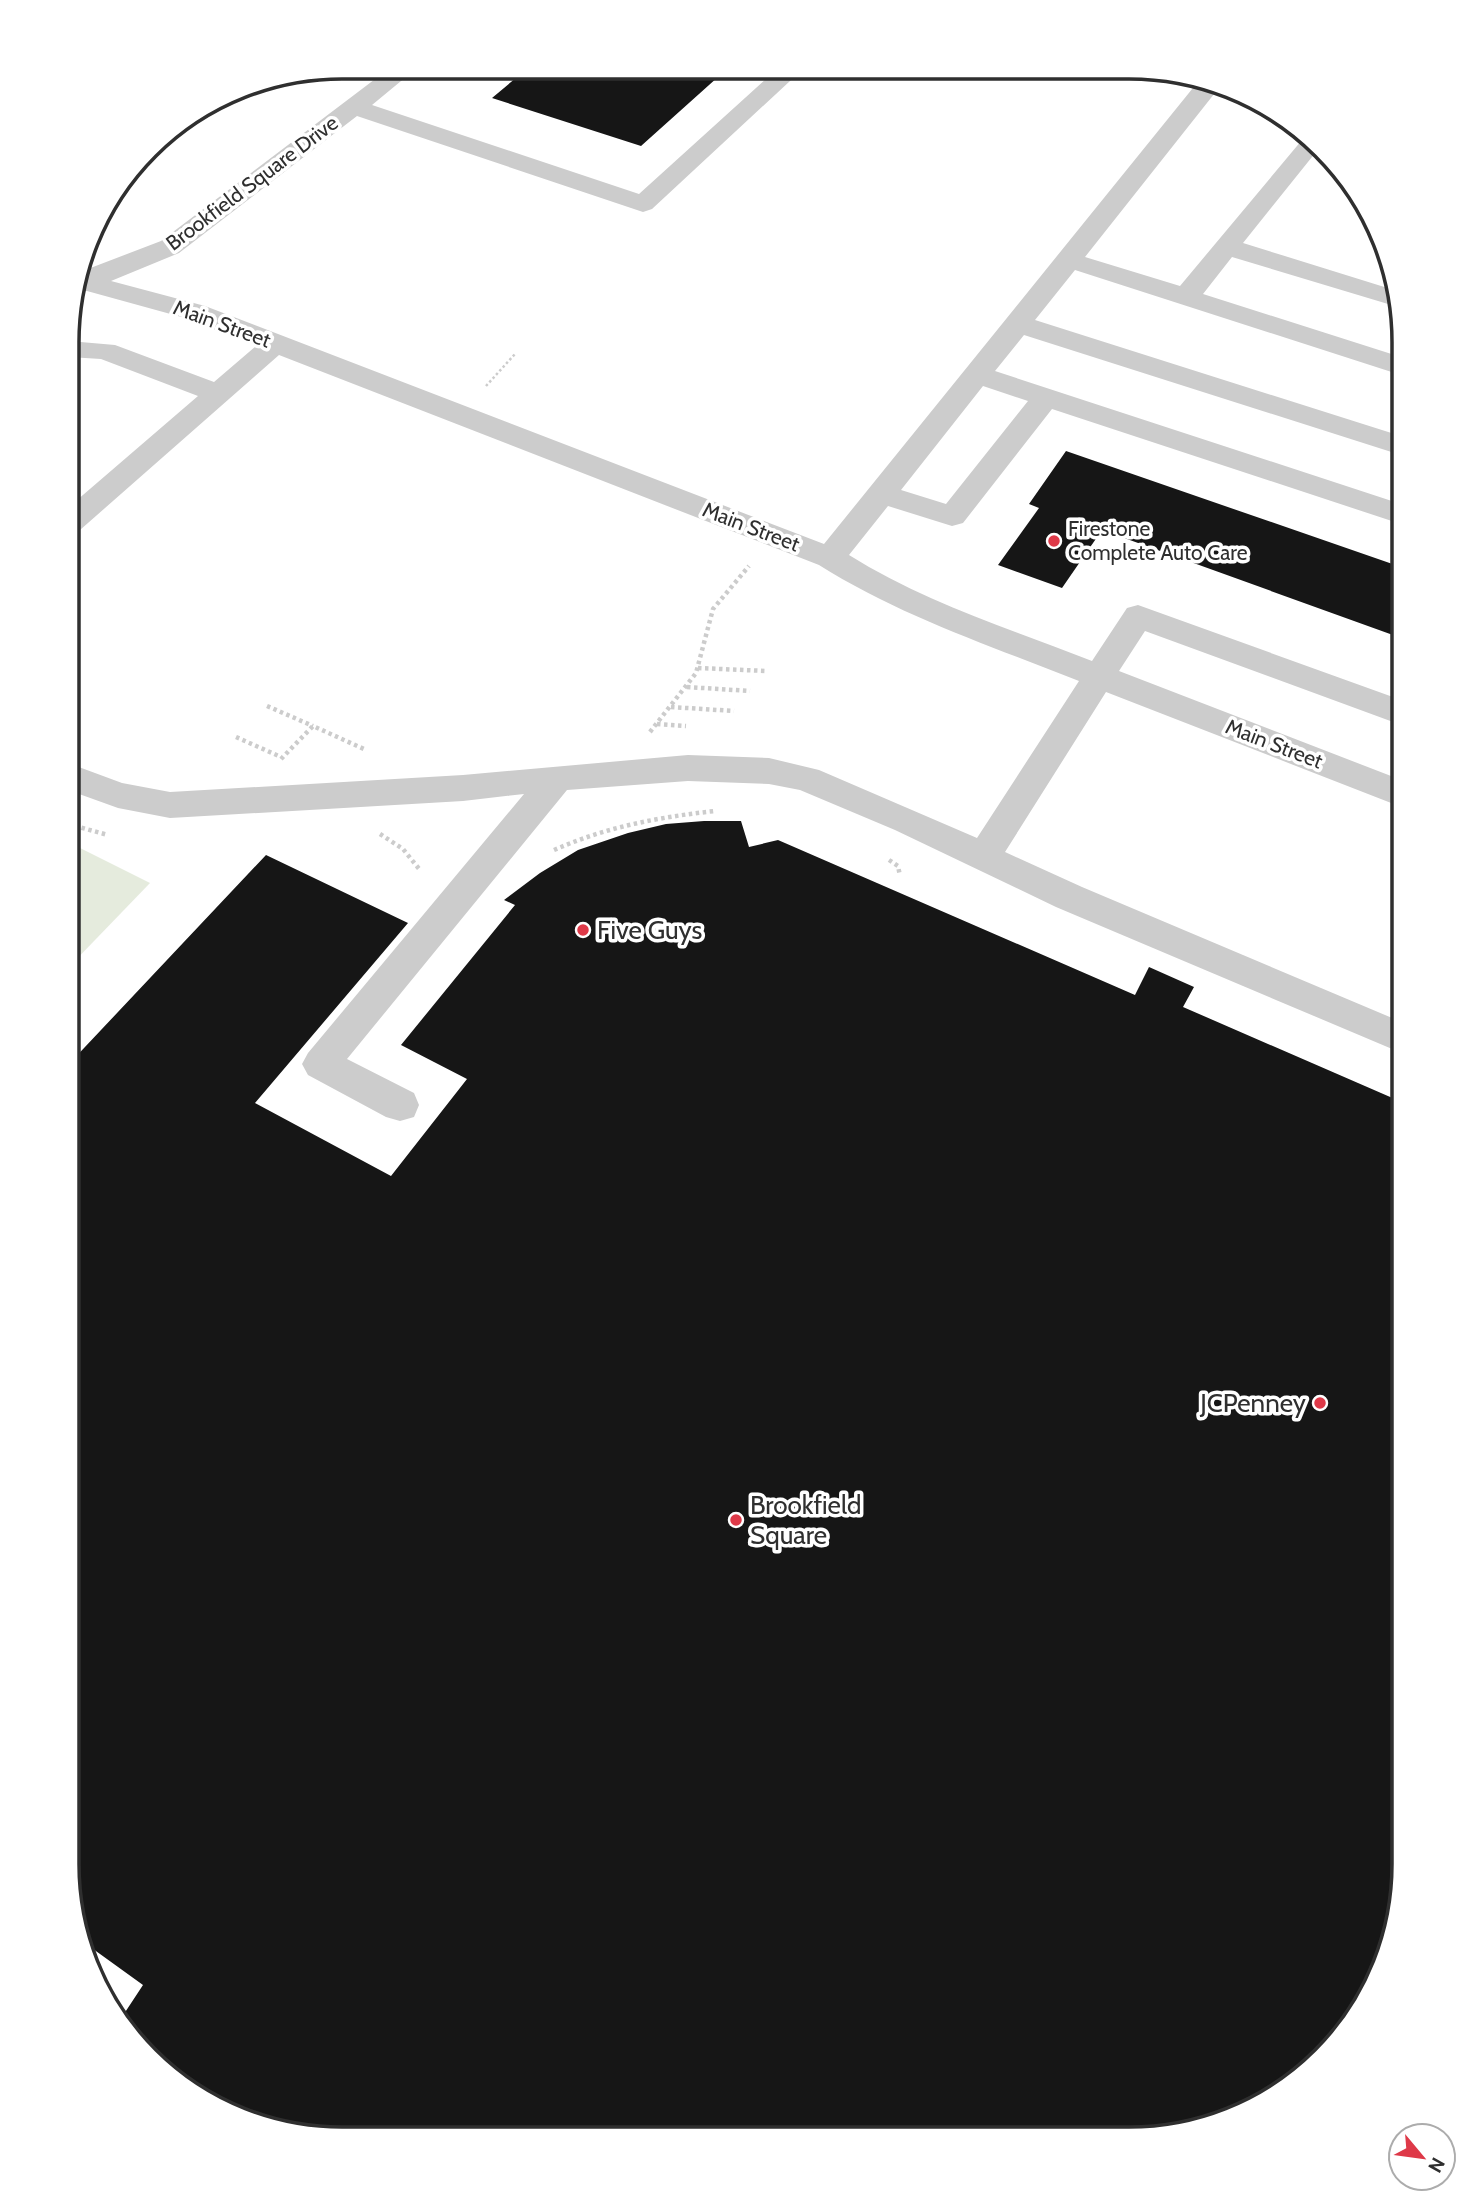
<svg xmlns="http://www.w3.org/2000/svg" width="1471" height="2206" font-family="Cabin,sans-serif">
<rect width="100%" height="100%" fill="#fff"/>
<polygon fill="#e5ebdd" points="68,842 150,883 68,968"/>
<g fill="#161616">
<polygon points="529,67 714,68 728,68 641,146 492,98"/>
<polygon points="1066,451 1404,568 1404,639 1102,530 1062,588 998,565 1039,508 1029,504"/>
<polygon points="704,821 741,821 749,847 778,840 1135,995 1149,967 1194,987 1183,1007 1404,1103 1404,1883 1390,1953 1358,2018 1297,2082 1235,2118 1130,2139 306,2137 237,2119 174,2083 124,2032 118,2023 143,1985 82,1941 66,1865 68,1065 266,855 408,923 255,1103 391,1176 467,1079 401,1045 515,905 504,900 540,873 578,850 628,833 666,824"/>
</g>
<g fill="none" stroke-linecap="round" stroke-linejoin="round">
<polyline stroke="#ccc" stroke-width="2.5" stroke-dasharray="2.5 2.5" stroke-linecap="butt" points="486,386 515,354"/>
<g stroke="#ccc" stroke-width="4.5" stroke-dasharray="3.5 3.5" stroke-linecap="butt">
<polyline points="698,668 766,671"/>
<polyline points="687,687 750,691"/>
<polyline points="267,706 313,726"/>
<polyline points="671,707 734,711"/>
<polyline points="657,724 686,726"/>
<polyline points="650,732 696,673 713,609 749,566"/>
<polyline points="236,737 281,757"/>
<polyline points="281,759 313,726 364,749"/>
<polyline points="68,824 108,835"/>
<polyline points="380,834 403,849 420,870"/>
<path d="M554 850C606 827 659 817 715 811"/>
<polyline points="889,860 898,866 900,876"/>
</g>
<path fill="#ccc" fill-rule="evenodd" d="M391 67H418L372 105 639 194 778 68H804L652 209 643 212 634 209 357 116 179 253 111 281 205 306 824 544 1201 78 1222 84 1085 257 1180 286 1307 134 1320 147 1243 243 1394 290 1398 307 1232 257 1203 294 1404 358V376L1075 270 1035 320 1404 437V456L1024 335 995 371 1404 505V525L1052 409 963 523 952 526 888 506 849 555C924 602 1010 629 1092 661L1127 608 1138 605 1404 701V726L1145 631 1119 671 1404 781V808L1106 692 1005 852 1082 887 1404 1023V1054L1056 907 895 830 800 790 769 784 688 781 567 790 347 1059 414 1093 419 1105 414 1117 400 1121 386 1117 308 1075 302 1064 308 1053 524 794 463 801 170 818 118 808 68 790V763L122 783 170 792 463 775 688 755 769 758 819 770 977 838 1079 681C991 646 900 616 819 565L279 355 80 530 69 533V507L198 396 101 359 69 357V341L115 345 214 382 256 346 185 318 87 291 73 292 80 272 161 241ZM983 386 1028 401 946 504 901 490Z"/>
</g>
<g fill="#de3948" stroke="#fff" stroke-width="2.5">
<circle cx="1054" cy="541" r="7"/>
<circle cx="583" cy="930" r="7"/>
<circle cx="1320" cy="1403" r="7"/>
<circle cx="736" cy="1520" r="7"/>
</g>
<g text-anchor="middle" stroke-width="7" stroke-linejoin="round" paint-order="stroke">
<g font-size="21" fill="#2f2f2f" stroke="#fff">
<text transform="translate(252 183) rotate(-37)" y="7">Brookfield Square Drive</text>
<text transform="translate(222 324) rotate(20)" y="7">Main Street</text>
<text transform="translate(751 527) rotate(21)" y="7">Main Street</text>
<text transform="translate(1274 744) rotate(21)" y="7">Main Street</text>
</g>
<g font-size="21" fill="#2f2f2f" stroke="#fff" text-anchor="start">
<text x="1068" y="536">Firestone<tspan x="1068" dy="24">Complete Auto Care</tspan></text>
</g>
<g font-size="26" fill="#2f2f2f" stroke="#fff" text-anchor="start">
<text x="597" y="939">Five Guys</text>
<text x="1306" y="1412" text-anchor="end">JCPenney</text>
<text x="750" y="1514">Brookfield<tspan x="750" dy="30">Square</tspan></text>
</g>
</g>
<path d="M0 0H1471V2206H0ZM342 79H1129A263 263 0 0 1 1392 342V1864A263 263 0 0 1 1129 2127H342A263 263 0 0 1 79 1864V342A263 263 0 0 1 342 79Z" fill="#fff" fill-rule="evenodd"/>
<path fill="none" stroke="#2f2f2f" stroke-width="3.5" d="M342 79H1129A263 263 0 0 1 1392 342V1864A263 263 0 0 1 1129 2127H342A263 263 0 0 1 79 1864V342A263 263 0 0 1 342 79Z"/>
<g transform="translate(1422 2157) rotate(119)"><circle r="33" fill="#ffffff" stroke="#acacac" stroke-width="2"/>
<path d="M0-5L12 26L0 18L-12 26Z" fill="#de3948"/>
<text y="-10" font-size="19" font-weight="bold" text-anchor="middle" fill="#2f2f2f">N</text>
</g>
</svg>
